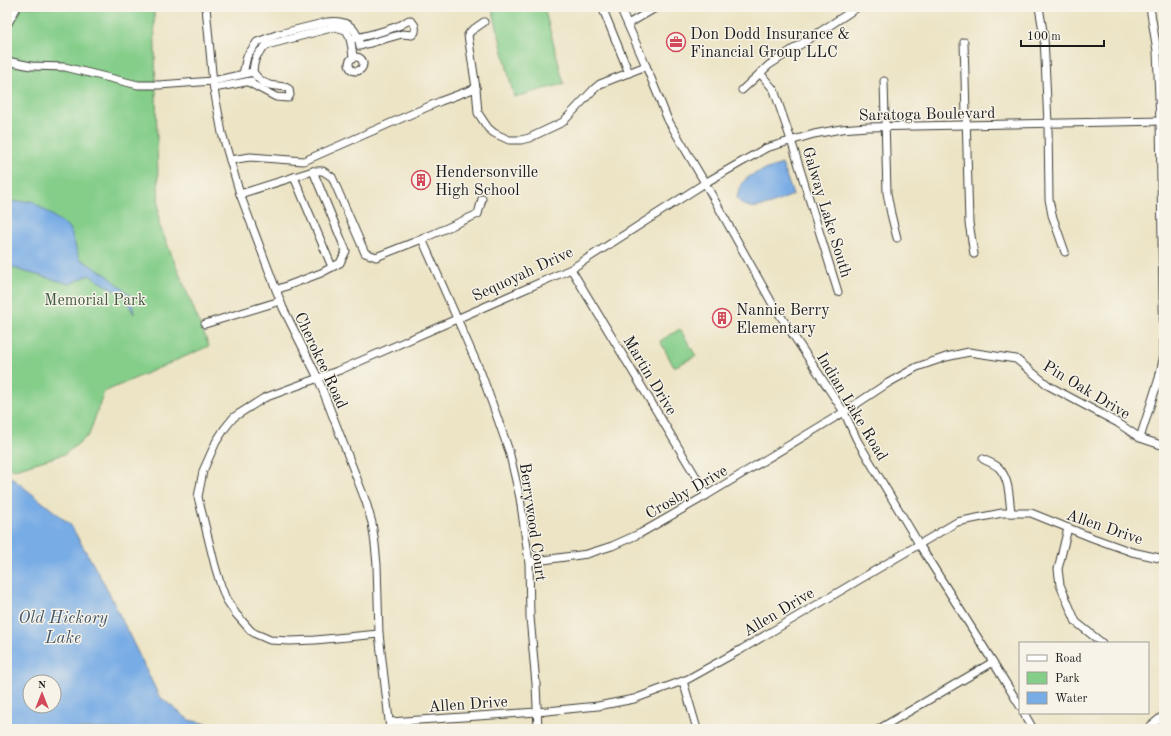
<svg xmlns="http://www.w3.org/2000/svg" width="1171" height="736" font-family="'Old Standard TT',serif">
<rect width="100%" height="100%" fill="#f7f3e8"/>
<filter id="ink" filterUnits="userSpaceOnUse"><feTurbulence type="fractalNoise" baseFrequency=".025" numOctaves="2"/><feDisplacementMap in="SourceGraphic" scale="8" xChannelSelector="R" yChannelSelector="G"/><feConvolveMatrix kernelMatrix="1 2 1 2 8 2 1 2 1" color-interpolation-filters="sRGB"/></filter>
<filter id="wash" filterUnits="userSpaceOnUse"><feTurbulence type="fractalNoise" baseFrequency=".012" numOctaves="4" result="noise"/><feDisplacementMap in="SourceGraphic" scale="16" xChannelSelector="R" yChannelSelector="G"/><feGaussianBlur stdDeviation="0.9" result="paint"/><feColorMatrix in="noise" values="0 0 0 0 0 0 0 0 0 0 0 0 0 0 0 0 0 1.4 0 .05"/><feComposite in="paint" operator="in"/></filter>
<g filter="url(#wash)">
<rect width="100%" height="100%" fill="#ece4c5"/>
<g fill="#85ce8a" stroke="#507553">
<polygon points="7,7 154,7 159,224 209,346 104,392 89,435 65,454 12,470 7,464"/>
<polygon points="492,7 544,7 564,84 514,97"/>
<polygon points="680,329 696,356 674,367 660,341"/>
</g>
<g fill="#78ace5" stroke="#4a6480" fill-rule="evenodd">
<path d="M782 164 793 195C779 200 759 212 744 205 741 204 739 200 737 198 738 193 739 187 742 183 751 172 769 169 782 164Z"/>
<polygon points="32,201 70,228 79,258 108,276 131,296 134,314 124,296 89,275 70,284 22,271 7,265 7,202"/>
<path d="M7 474 70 524 105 585 159 696 189 720 223 727 228 729H7ZM30 682H54V706H30Z"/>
</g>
</g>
<g filter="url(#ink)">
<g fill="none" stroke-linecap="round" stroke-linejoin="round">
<defs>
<g id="minor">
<polyline points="206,7 213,84 222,133 240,194 283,308 318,378 366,502 372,523 375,544 377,565 379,634 390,729"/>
<polyline points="602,7 629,73"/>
<polyline points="620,7 646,66 668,120 705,183 772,303 844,412 857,440 922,549 993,662 1020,706"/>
<polyline points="1039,7 1044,37 1048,124 1049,199 1052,215 1065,252"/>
<polyline points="484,22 471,31 468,35 476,88 478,113 488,128 494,133 509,140 521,140 529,138 563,122 594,89 600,84 646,66"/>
<polyline points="628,24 657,7"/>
<polyline points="7,25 17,7"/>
<polyline points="964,42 969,223 974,254"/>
<circle cx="356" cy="64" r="7"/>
<polyline points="7,61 31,66 65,67 138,85 159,85 213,81 253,72"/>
<path d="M253 72C254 59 256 54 267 45L335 27 346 30C352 39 352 49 353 58"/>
<polyline points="760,73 774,90 791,140 838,292"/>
<path d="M243 74 247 56 257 42 279 34 327 22C347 19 357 27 360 46L402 34 412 35 415 32C416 26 415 24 409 20 405 22 402 25 398 26 383 32 366 36 351 39"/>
<polyline points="884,81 887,193 891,214 897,238"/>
<path d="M248 82 276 97 288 98 290 95 289 89C285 86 282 87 277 86 266 86 259 81 253 72"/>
<polyline points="214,88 251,81"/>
<polyline points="742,90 769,65 858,7"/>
<polyline points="230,160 250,157 304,161 441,101 476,88"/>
<polyline points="294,177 332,267"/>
<polyline points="240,194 313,171 323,171 332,177 365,253 376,257 422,239 478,214 482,199"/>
<polyline points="422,239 481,373 496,414 509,451 520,498 529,562 530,617 536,684 538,729"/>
<polyline points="571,269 707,495"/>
<polyline points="276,290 321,273 340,263 346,251 313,171"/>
<polyline points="205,324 277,302"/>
<polyline points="1140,438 1159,378 1164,355 1160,121 1157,51 1150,7"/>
<path d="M983 459C988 462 995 464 999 468 1010 480 1009 498 1011 513"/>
<polyline points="1068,528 1058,569 1060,585 1076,622 1102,643"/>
<polyline points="529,562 587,554 612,546 641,533 707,495 844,412 888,383 917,367 946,357 969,352 1016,359 1049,386 1118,423 1140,438 1164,446"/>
<polyline points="379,634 315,640 290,641 270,640 256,634 251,631 236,614 226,599 221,586 215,566 198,497 203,471 216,442 225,428 234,417 264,398 340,370 571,269 705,183 766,148 814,134 841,129 867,127 1164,121"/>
<polyline points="683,681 697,729"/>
<polyline points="1024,713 1033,729"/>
<polyline points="390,722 537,712 598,706 634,699 688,679 742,649 957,522 1002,513 1031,513 1093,538 1132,552 1164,559"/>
<polyline points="879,729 993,662"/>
<polyline points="1147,729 1164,715"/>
</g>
</defs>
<use href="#minor" stroke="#3b3a35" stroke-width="9"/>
<use href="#minor" stroke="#fff" stroke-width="7"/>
</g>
</g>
<defs>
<symbol id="office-ring" viewBox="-11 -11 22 22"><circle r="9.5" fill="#f7f3e8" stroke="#d1495b" stroke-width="1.5"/><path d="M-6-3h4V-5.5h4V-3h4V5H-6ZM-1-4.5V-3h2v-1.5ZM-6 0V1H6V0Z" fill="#d1495b"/></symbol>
<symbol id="building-ring" viewBox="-11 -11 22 22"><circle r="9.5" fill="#f7f3e8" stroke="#d1495b" stroke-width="1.5"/><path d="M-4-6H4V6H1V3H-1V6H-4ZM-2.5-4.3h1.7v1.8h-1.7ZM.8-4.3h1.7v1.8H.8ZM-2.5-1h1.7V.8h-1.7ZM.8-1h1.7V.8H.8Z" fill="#d1495b"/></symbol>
</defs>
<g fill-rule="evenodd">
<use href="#office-ring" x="665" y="31" width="22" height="22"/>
<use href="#building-ring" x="410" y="169" width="22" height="22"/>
<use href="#building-ring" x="711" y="307" width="22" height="22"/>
</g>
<g text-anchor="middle" stroke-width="3" stroke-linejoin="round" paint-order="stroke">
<g font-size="16" fill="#1c1c1c" stroke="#f7f3e8" text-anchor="start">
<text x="690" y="39">Don Dodd Insurance &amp;<tspan x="690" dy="18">Financial Group LLC</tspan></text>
<text x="435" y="177">Hendersonville<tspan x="435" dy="18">High School</tspan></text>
<text x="736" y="315">Nannie Berry<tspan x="736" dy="18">Elementary</tspan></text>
</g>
<g font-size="16" fill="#1c1c1c" stroke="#f7f3e8">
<text transform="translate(927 113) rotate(-1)" y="6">Saratoga Boulevard</text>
<text transform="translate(828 212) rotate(73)" y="6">Galway Lake South</text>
<text transform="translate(522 273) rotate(-25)" y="6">Sequoyah Drive</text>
<text transform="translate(322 360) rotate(65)" y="6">Cherokee Road</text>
<text transform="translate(651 375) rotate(59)" y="6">Martin Drive</text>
<text transform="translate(1087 389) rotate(31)" y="6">Pin Oak Drive</text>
<text transform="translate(853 406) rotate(59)" y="6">Indian Lake Road</text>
<text transform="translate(686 491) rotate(-30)" y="6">Crosby Drive</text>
<text transform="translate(534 522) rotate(82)" y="6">Berrywood Court</text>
<text transform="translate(1105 526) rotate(19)" y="6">Allen Drive</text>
<text transform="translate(778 611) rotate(-31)" y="6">Allen Drive</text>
<text transform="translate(468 703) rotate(-4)" y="6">Allen Drive</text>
</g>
<g font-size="16" fill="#415a42" stroke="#f7f3e8">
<text x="95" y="305">Memorial Park</text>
</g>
<g font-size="17" font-style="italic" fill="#41566c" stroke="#f7f3e8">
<text x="63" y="623">Old Hickory<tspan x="63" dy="20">Lake</tspan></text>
</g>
</g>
<rect width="1171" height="736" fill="none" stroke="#f7f3e8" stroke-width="24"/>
<rect x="1019" y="642" width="130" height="72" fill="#f7f3e8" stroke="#9f9d96"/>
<rect x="1027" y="655" width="20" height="6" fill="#ffffff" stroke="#9f9d96"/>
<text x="1055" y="662" font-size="12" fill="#1c1c1c">Road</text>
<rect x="1027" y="672" width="20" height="12" fill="#85ce8a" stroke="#9f9d96"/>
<text x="1055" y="682" font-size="12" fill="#1c1c1c">Park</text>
<rect x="1027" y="692" width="20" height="12" fill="#78ace5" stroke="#9f9d96"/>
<text x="1055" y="702" font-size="12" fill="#1c1c1c">Water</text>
<g transform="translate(42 694)"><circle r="19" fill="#f7f3e8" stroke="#9f9d96"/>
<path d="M0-3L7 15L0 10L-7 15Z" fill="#d1495b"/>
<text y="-6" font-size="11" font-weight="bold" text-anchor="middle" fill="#1c1c1c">N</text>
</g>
<path d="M1021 40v6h83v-6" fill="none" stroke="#1c1c1c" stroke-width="2"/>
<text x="1027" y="40" font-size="12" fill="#1c1c1c" stroke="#f7f3e8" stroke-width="3" paint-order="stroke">100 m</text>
</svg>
